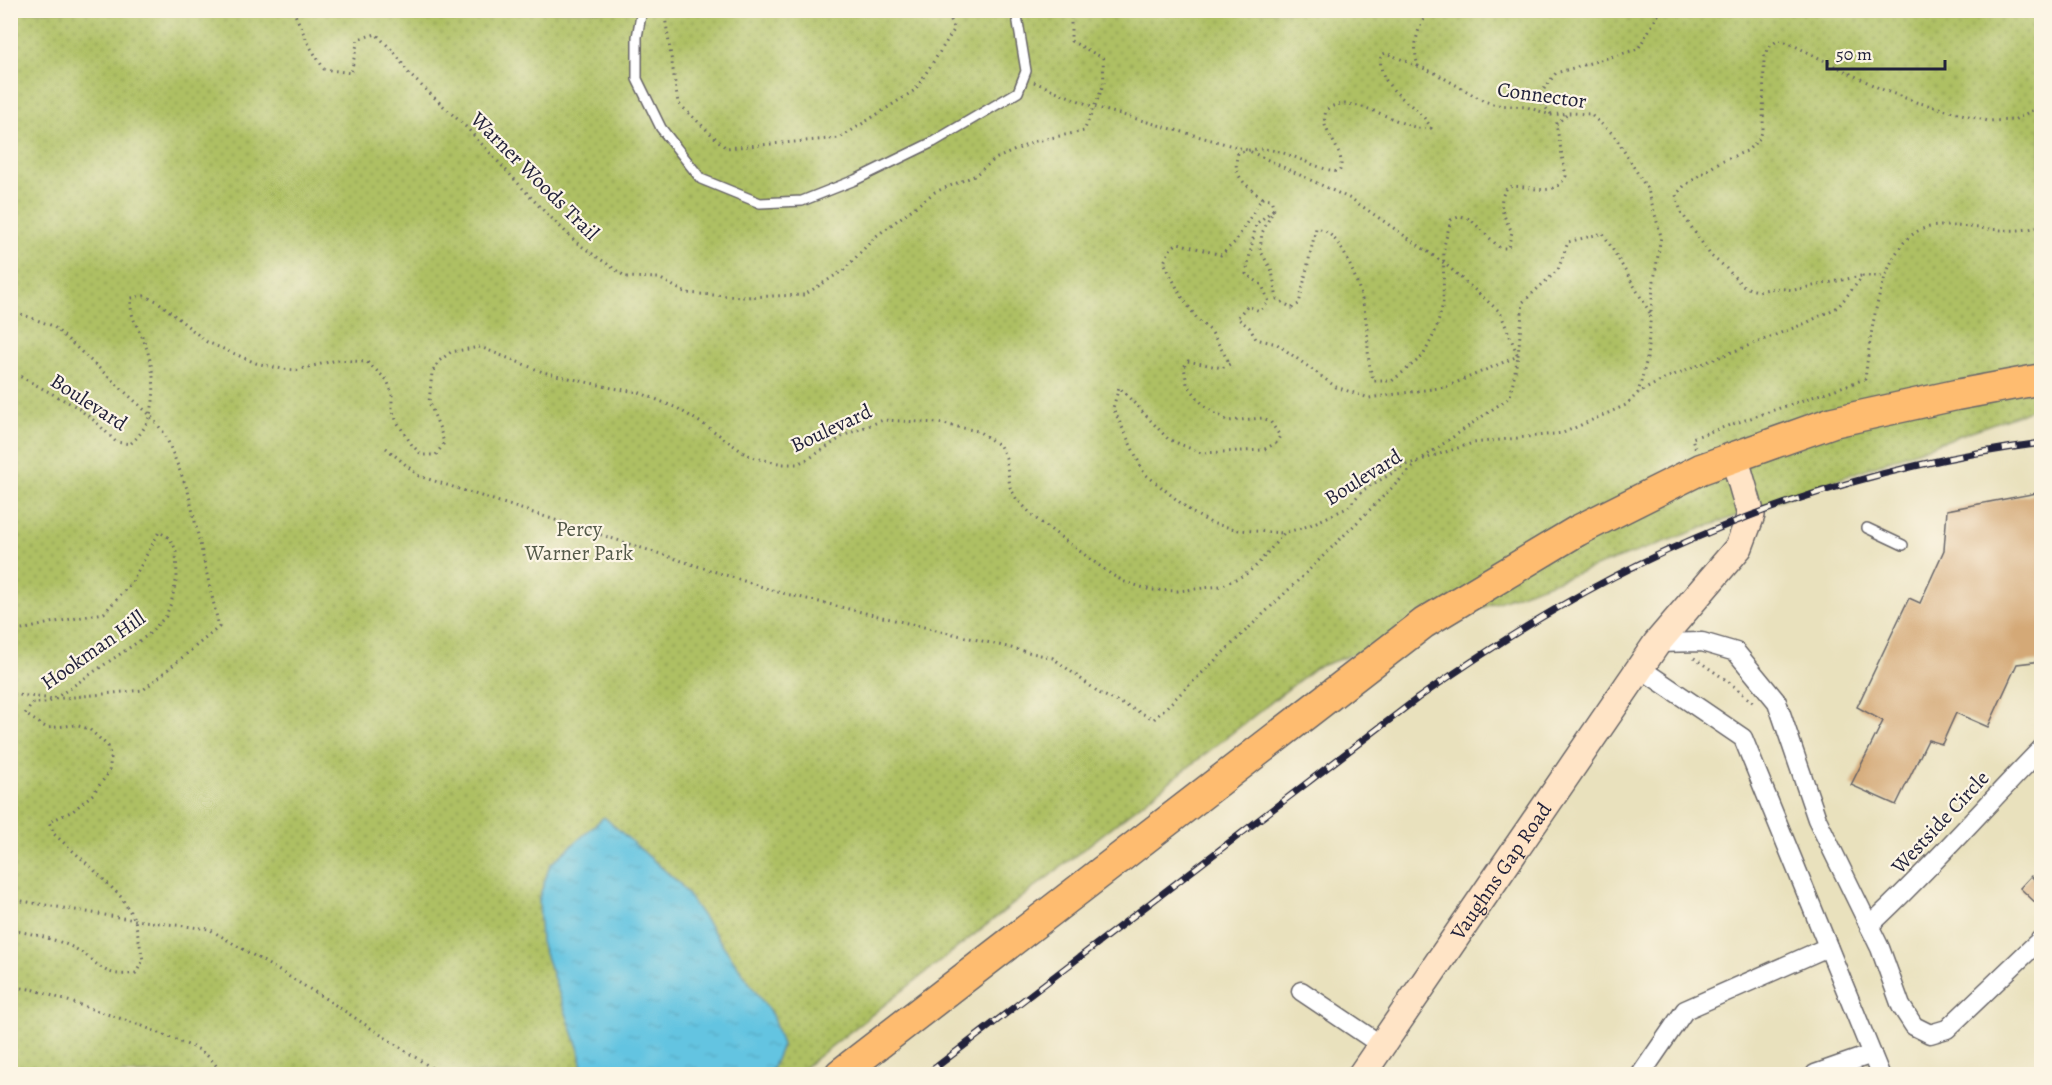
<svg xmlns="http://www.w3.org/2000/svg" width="2052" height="1085" font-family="Alegreya,serif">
<defs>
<pattern id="park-dots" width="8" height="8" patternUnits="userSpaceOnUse" patternTransform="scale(1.5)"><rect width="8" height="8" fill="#aec063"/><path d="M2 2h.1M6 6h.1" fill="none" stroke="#8d9c53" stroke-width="1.8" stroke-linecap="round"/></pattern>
<pattern id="water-ripples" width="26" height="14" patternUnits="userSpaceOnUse" patternTransform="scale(1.5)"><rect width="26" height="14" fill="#63c4e1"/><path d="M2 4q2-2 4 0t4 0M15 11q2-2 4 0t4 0" fill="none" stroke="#56a8c2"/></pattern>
</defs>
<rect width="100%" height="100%" fill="#fcf5e5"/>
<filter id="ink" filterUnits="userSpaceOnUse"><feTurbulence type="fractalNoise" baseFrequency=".0167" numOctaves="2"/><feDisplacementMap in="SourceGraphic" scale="12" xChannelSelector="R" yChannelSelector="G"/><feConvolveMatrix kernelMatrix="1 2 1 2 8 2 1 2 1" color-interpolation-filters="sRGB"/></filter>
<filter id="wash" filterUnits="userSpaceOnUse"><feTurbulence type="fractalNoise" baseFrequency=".008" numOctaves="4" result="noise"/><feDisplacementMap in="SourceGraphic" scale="24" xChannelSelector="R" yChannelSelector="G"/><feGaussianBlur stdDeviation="1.35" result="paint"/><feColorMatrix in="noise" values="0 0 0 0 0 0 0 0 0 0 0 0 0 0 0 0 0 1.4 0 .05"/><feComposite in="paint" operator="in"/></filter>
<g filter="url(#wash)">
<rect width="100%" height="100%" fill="#e9e1bd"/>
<polygon fill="url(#park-dots)" stroke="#68714f" stroke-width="1.5" points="10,11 2041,11 2041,406 1315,668 796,1074 11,1074"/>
<polygon fill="url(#water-ripples)" stroke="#42738e" stroke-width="1.5" points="604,817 680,884 772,1015 782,1045 770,1074 583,1074 579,1050 541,942 539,898 550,865"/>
<g id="blocks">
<g fill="#d4a977">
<polygon points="2042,492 2042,661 2017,664 1988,727 1956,713 1942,744 1928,740 1896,805 1851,785 1883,721 1857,707 1909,598 1920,603 1944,550 1947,510"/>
<polygon points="2031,876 2042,887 2042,909 2020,888"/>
</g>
</g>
</g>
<g filter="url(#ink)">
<use href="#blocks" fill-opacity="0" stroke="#686568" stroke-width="1.5"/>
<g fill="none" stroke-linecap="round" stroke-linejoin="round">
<defs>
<g id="lane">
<polyline points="642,10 637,37 637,79 661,128 701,179 760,203 802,201 855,180 933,142 1018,92 1026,71 1016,10"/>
<polyline points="1867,528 1903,545"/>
</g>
<g id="street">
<polyline points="1657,643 1702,642 1736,652 1777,702 1817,819 1880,948 1901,1006 1914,1026 1930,1034 1947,1029 2042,938"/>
<polyline points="1640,668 1743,738 1880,1074"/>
<path d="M1869 926C1930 870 1984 807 2042 748"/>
<polyline points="1301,991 1381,1045"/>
<polyline points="1641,1074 1685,1010 1828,947"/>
<polyline points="1815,1074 1872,1054"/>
</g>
<g id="secondary">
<path id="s1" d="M1362 1074 1657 643 1739 547 1751 515 1734 456"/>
</g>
<polyline id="primary" points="840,1074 1424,623 1577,531 1701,469 1833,422 1956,395 2042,379"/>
</defs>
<use href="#lane" stroke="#686568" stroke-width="12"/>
<use href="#street" stroke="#686568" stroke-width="21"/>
<use href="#secondary" stroke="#686568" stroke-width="30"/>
<use href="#primary" stroke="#686568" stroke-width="33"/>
<g stroke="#686568" stroke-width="3" stroke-dasharray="1.5 4.5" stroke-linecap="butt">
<polyline points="293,10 309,45 324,69 351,73 358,39 376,34 395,53 410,75 467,128 539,206 577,243 626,277 659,278 686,293 742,297 804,295 844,270 875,237 935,192 974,176 995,159 1036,141 1084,131 1104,84 1103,58 1071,41 1071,10"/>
<polyline points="664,10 678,103 726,148 840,138 915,90 954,30 948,10"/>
<path d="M1431 10C1417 24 1412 47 1418 66L1435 73 1484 101 1496 105 1527 107 1551 115 1569 113 1590 114 1614 135 1648 190 1661 236 1653 287 1647 359 1638 393"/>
<polyline points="1034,82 1094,107 1247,150 1353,200 1444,263 1500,312 1518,356 1510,397 1423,458"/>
<polyline points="1551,114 1540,101 1541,93 1556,73 1638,49 1661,10"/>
<path d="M1262 198C1246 184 1231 177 1238 153 1278 139 1301 166 1339 172 1347 157 1330 140 1325 125 1324 120 1325 115 1326 110 1354 88 1407 135 1431 128 1418 102 1376 92 1381 55L1386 53 1418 66"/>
<polyline points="1274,209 1271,199 1262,198 1235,242 1221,255 1178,243 1171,248 1164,262 1180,294 1198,320 1211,331 1230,364 1222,368 1188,361 1184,367 1187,384 1204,406 1228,421 1263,418 1270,421 1280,436 1276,443 1263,450 1201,453 1168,439 1119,387 1113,408 1144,473 1193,513 1211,523 1239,530 1284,533"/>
<path d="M1274 209 1262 233 1260 250 1272 271 1277 299 1292 308 1299 304 1316 228C1329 230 1336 240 1343 251 1355 274 1363 296 1366 321 1369 341 1366 362 1374 381H1392L1423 356 1436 330 1443 304 1444 246 1451 220 1461 216 1470 219 1500 248H1508L1512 232C1504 216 1495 202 1508 187 1530 183 1552 201 1566 176L1556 124 1569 113"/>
<polyline points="1273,210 1256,224 1246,274 1262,285 1269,302 1260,311 1247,306 1237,318 1249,327 1256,339 1277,344 1336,387 1369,398 1446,387 1518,356 1523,302 1558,270 1568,242 1603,233 1650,313"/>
<polyline points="1861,276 1794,290 1775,288 1758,291 1750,289 1742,285 1724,266 1711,256 1681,212 1676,195 1684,186 1721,161 1747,151 1760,138 1763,129 1764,57 1768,48 1778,40 1789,43 1881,89 1916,102 1988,121 2014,120 2042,105"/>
<polyline points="10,310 53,326 149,414 165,434 188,491 219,627 143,690 54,699 10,694"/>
<path d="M10 371 75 406 96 422 116 442 130 444C161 419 157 375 144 341 137 323 130 320 131 298L144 296 157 301 207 342 256 363 282 369 297 370 337 360 367 362 387 380 392 393V409L397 422 412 445 422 455H436L444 443 440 429 429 402 432 373 439 361 451 352 480 347 543 372 612 388 638 392 677 408 711 429 744 453 755 458 783 464H797L810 458 845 435 883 420 938 423 978 431 1000 446 1006 458 1010 487 1016 498 1035 518 1112 575 1125 582 1151 590 1178 591 1221 586 1246 574 1257 565 1284 533 1308 526 1347 508 1363 490 1406 465 1473 443 1563 433 1626 405 1638 393 1666 378 1806 323 1838 307 1863 276H1885"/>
<polyline points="386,448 419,476 778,592 1053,658 1101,694 1154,719 1308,571 1418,462"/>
<path d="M1695 448 1692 438 1865 379C1870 340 1879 251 1918 231 1929 225 1942 226 1954 226 1983 227 2013 235 2042 226"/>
<path d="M10 633 50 623 104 613 132 582 159 532 170 538 176 550 177 577 171 603 166 616 148 635 54 699 47 703H33L25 714 47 728 75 725 89 729 108 746 111 758 109 772 93 794 73 811 49 822 54 834 92 868 121 897 135 920 143 960 136 973C100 979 100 961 74 948 56 939 30 933 10 930"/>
<polyline points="1694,658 1729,682 1756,705"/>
<polyline points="10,899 135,920 209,929 323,997 441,1074"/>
<polyline points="10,986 35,990 140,1025 200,1050 210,1058 223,1074"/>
</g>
<use href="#lane" stroke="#fff" stroke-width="9"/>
<use href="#street" stroke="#fff" stroke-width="18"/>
<use href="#secondary" stroke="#ffe4c6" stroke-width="27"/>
<use href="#primary" stroke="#febc70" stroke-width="30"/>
<defs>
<path id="rail" d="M927 1074 1418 698C1464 666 1511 635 1559 607 1706 521 1872 465 2042 443"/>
</defs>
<use href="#rail" stroke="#22223b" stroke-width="7"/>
<use href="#rail" stroke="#fcf5e5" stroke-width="4.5" stroke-dasharray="14" stroke-linecap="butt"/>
</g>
</g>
<g text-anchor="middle" stroke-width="4.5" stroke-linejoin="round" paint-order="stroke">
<g font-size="21" fill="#22223b" stroke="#fcf5e5">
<text transform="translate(1542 95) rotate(8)" y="7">Connector</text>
<text transform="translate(535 176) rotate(45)" y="7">Warner Woods Trail</text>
<text transform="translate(89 402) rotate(33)" y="7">Boulevard</text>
<text transform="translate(831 428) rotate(-25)" y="7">Boulevard</text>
<text transform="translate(1363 477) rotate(-32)" y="7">Boulevard</text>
<text transform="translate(93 650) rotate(-35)" y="7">Hookman Hill</text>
<text transform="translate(1940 822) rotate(-47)" y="7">Westside Circle</text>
<text dy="7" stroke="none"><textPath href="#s1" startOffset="246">Vaughns Gap Road</textPath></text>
</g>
<g font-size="21" fill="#535949" stroke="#fcf5e5">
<text x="579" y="536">Percy<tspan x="579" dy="24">Warner Park</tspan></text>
</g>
</g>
<rect width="2052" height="1085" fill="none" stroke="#fcf5e5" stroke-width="36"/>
<path d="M1827 60v9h118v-9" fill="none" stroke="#22223b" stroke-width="3"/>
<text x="1836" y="60" font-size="18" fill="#22223b" stroke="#fcf5e5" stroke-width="4.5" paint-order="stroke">50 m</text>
</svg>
